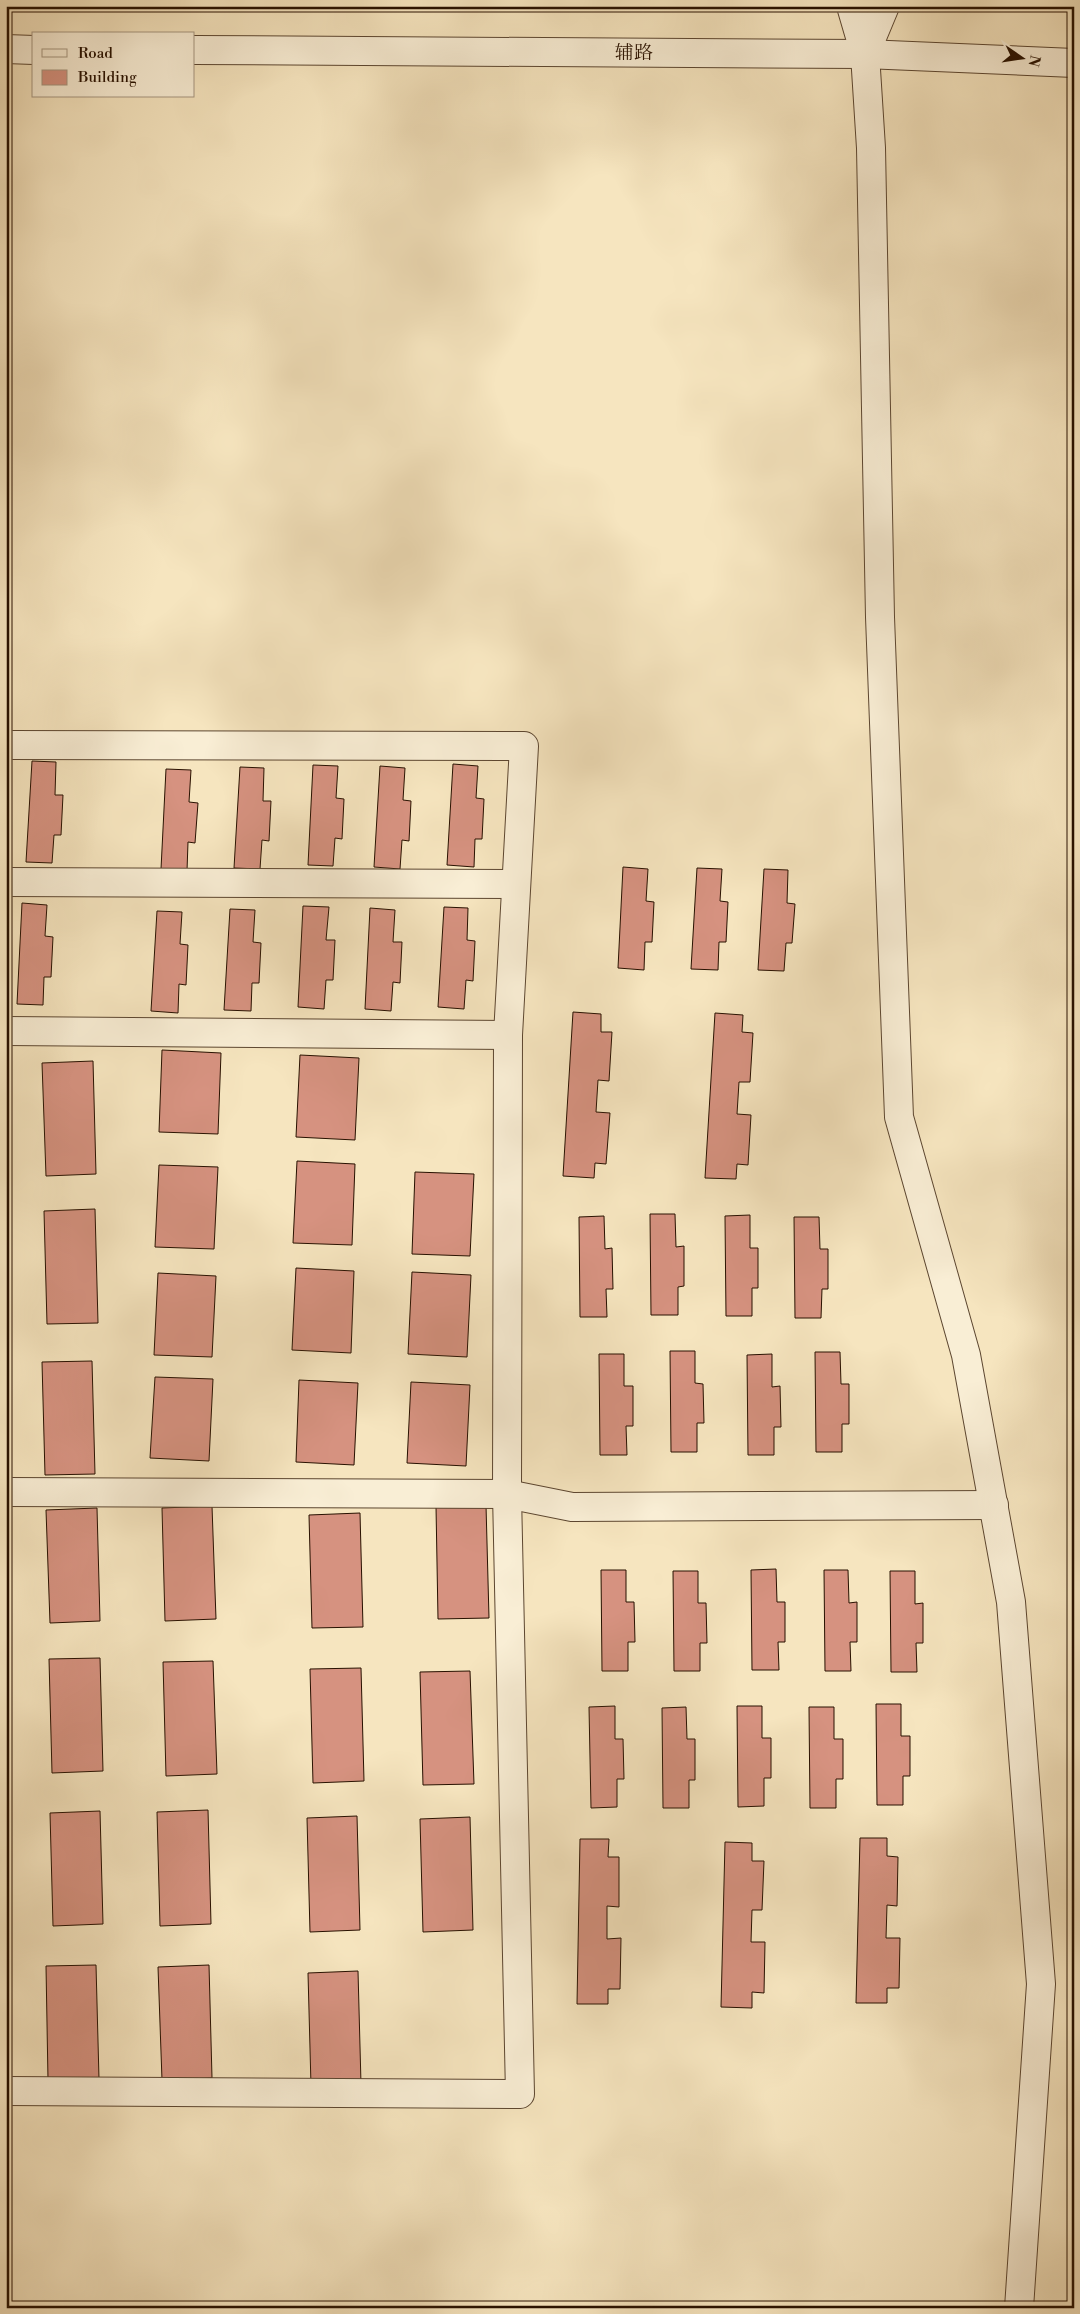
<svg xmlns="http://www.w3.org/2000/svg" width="1080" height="2314" font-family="'Libre Bodoni','Noto Serif SC',serif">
<rect width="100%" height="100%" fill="#f6e5bf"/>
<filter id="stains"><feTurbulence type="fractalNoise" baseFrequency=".004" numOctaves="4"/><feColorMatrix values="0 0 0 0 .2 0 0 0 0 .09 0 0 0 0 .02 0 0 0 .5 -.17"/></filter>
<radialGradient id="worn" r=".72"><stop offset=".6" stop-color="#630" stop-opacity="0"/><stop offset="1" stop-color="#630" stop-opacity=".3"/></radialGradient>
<g fill="#d69280" stroke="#281100">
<polygon points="32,761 56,762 55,795 63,795 61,835 54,835 52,863 26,862"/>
<polygon points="453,764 478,766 476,798 484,799 482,839 475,839 474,867 447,865"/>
<polygon points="313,765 338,766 336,798 344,799 342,839 335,838 333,866 308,865"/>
<polygon points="380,766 405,768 403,800 411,801 409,841 402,840 400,869 374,867"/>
<polygon points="240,767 264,768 263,801 271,801 269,841 262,840 260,869 234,868"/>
<polygon points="166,769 191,770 189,802 198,803 195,843 188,842 187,871 161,869"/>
<polygon points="623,867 648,869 646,901 654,902 652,942 645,942 644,970 618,968"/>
<polygon points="697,868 722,869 720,901 728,902 726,942 719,942 718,970 691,969"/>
<polygon points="764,869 788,870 787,903 795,904 792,943 786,943 784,971 758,970"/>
<polygon points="22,903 47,905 45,936 53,937 51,977 44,977 43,1005 17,1004"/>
<polygon points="303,906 329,907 326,940 335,940 333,980 326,980 324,1009 298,1007"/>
<polygon points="444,907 468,908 467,940 475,941 473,981 466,980 464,1009 438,1007"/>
<polygon points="370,908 395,910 393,942 402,942 400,983 393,982 391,1011 365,1009"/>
<polygon points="230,909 255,910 253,942 261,943 259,983 252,983 251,1011 224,1010"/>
<polygon points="157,911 182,912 180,944 188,945 186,985 179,984 178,1013 151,1011"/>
<polygon points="573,1012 601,1014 601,1032 612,1032 609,1081 598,1080 596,1112 610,1113 606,1164 595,1163 594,1178 563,1176"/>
<polygon points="715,1013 743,1015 742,1032 753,1033 750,1082 739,1082 737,1114 751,1115 748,1165 737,1164 736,1179 705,1178"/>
<polygon points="162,1050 221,1053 218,1134 159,1132"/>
<polygon points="300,1055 359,1058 355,1140 296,1137"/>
<polygon points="93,1061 96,1174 46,1176 42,1063"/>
<polygon points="297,1161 355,1164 352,1245 293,1243"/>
<polygon points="159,1165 218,1167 214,1249 155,1247"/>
<polygon points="415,1172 474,1174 470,1256 412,1254"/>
<polygon points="95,1209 98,1323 47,1324 44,1211"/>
<polygon points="650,1214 675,1214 676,1247 684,1246 684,1286 678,1287 678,1315 651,1315"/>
<polygon points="750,1215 750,1248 758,1248 758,1288 752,1288 752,1316 726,1316 725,1216"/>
<polygon points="604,1216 605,1249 612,1248 613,1289 606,1289 607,1317 580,1317 579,1217"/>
<polygon points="794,1217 819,1217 820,1249 828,1249 828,1289 822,1289 821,1318 795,1318"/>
<polygon points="296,1268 354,1271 351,1353 292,1350"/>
<polygon points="412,1272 471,1275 467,1357 408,1354"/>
<polygon points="158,1273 216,1276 212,1357 154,1355"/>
<polygon points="670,1351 695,1351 695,1383 703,1384 704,1423 697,1423 697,1452 671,1452"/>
<polygon points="815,1352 840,1352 841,1384 849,1384 849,1424 842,1424 842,1452 816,1452"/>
<polygon points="599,1354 624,1354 624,1386 633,1386 633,1426 626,1426 627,1455 600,1455"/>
<polygon points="772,1354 772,1387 780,1386 781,1427 774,1427 774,1455 748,1455 747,1355"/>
<polygon points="92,1361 95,1474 45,1475 42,1362"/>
<polygon points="155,1377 213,1379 209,1461 150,1458"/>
<polygon points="299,1380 358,1383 354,1465 296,1462"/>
<polygon points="411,1382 470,1385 466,1466 407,1463"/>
<polygon points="486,1505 489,1618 438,1619 436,1506"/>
<polygon points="212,1506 216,1619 165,1621 162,1508"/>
<polygon points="97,1508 100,1621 50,1623 46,1510"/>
<polygon points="360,1513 363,1627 312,1628 309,1515"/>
<polygon points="776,1569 777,1602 785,1602 785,1642 778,1642 779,1670 752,1670 751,1570"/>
<polygon points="601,1570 626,1570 626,1602 634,1602 635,1642 628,1642 628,1671 602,1671"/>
<polygon points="824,1570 848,1570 849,1603 857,1602 857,1642 850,1642 851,1671 825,1671"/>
<polygon points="673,1571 698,1571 698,1603 706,1603 707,1643 700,1643 700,1671 674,1671"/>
<polygon points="890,1571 915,1571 915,1604 923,1603 923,1643 916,1643 917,1672 891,1672"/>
<polygon points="100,1658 103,1771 52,1773 49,1659"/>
<polygon points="213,1661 217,1774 166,1776 163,1662"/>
<polygon points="361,1668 364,1781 313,1783 310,1669"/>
<polygon points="470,1671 474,1784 423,1785 420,1672"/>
<polygon points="876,1704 901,1704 901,1736 910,1736 910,1776 903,1776 903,1805 877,1805"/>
<polygon points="615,1706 615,1739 623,1739 624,1779 617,1779 617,1807 591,1808 589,1707"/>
<polygon points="737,1706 762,1706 762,1738 771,1738 771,1778 764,1778 764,1806 738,1807"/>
<polygon points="686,1707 687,1739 695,1739 695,1780 689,1780 689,1808 663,1808 662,1708"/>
<polygon points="809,1707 834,1707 834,1739 843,1739 843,1779 836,1779 836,1808 810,1808"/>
<polygon points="208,1810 211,1924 160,1926 157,1812"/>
<polygon points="100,1811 103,1924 53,1926 50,1813"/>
<polygon points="357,1816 360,1930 310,1932 307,1818"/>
<polygon points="470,1817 473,1930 423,1932 420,1819"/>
<polygon points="860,1838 887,1838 887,1856 898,1857 897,1906 887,1905 886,1938 900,1938 899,1988 887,1988 887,2003 856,2003"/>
<polygon points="580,1839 609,1839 608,1857 619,1857 619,1907 607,1906 607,1939 621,1938 620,1989 608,1989 608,2004 577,2004"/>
<polygon points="725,1842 752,1843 752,1861 764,1861 762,1910 752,1910 751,1942 765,1942 764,1993 752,1992 752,2008 721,2007"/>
<polygon points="96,1965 99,2079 48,2080 46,1966"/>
<polygon points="209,1965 212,2078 162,2080 158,1967"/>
<polygon points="358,1971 361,2084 311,2086 308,1973"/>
</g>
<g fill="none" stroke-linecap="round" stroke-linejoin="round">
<defs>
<g id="minor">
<polyline points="851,6 865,54 871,148 880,617 899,1117 966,1355 1011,1602 1041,1984 1019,2308"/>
<polyline points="6,49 34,50"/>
<polyline points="194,50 865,54 1074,63"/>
<polyline points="865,54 885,6"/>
<polyline points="6,745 524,746 508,1035 507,1494 520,2094 6,2091"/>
<polyline points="6,882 516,884"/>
<polyline points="6,1031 508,1035"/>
<polyline points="6,1492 507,1494 572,1507 994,1505"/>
</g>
</defs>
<use href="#minor" stroke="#5c4630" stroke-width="30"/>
<use href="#minor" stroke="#f9eed5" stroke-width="28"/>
</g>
<g text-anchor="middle" stroke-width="4" stroke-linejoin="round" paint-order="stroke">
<g font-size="19" fill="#281100" stroke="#f9eed5">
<text x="634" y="59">辅路</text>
</g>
</g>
<rect width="1080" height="2314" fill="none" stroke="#f6e5bf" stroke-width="25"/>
<rect x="8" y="8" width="1065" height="2299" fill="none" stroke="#281100" stroke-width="2.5"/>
<rect x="12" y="12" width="1055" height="2289" fill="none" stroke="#281100"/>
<rect x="32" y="32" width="162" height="65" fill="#f9eed5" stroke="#a59680"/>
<rect x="42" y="49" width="25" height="8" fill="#f9eed5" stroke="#a59680"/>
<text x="78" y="58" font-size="15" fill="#281100">Road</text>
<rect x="42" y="70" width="25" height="15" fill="#d69280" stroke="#a59680"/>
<text x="78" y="82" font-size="15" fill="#281100">Building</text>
<g transform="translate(1022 58) rotate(103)" stroke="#f9eed5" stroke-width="4" paint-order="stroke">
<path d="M0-4L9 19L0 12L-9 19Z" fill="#281100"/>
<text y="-8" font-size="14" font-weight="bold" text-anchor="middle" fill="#281100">N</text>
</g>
<rect width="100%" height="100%" filter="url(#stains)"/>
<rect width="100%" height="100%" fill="url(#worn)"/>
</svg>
